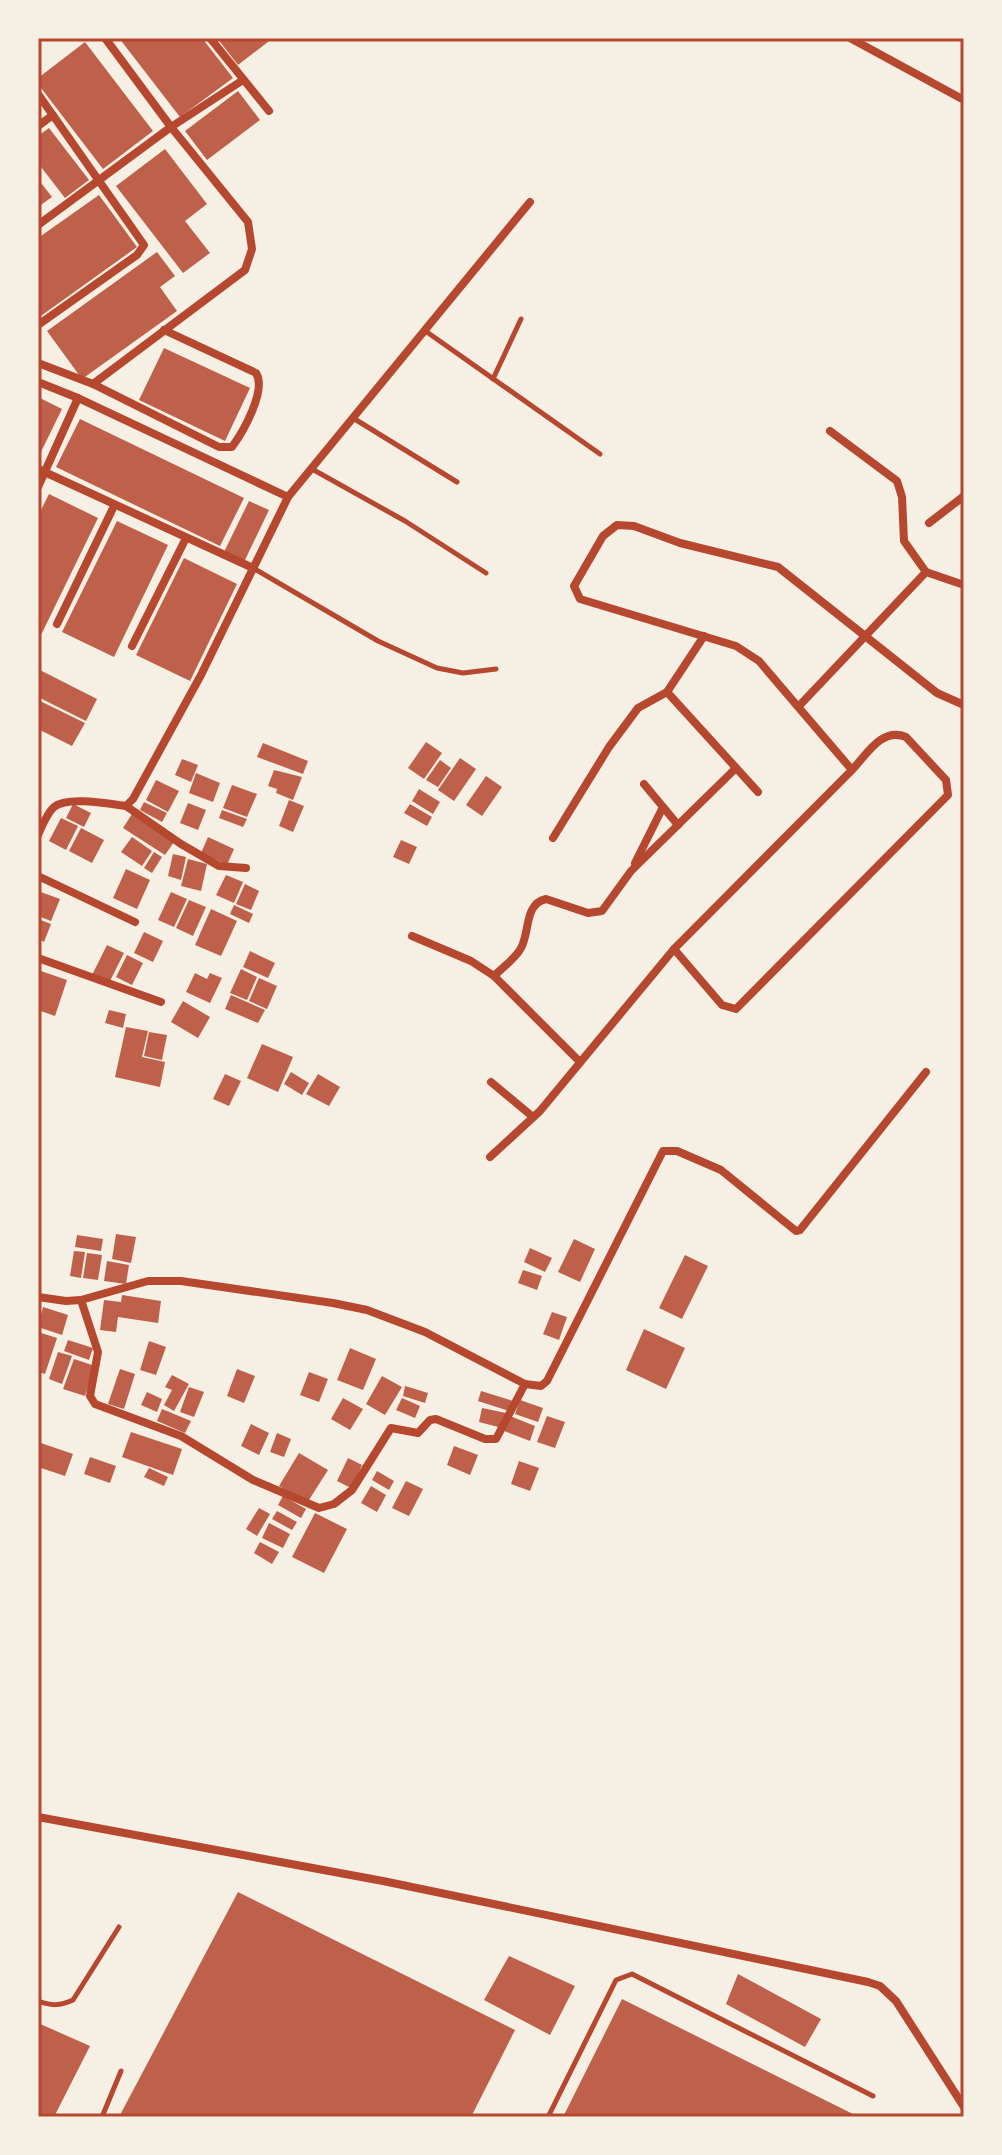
<svg xmlns="http://www.w3.org/2000/svg" width="1002" height="2155" font-family="'Fira Sans Condensed',sans-serif">
<rect width="100%" height="100%" fill="#f6efe4"/>
<g fill="#bf614a">
<polygon points="119,38 202,38 233,78 180,117"/>
<polygon points="217,38 273,38 238,65"/>
<polygon points="85,42 153,131 103,169 38,84 38,78"/>
<polygon points="238,91 260,120 207,160 185,131"/>
<polygon points="49,128 89,180 65,198 38,163 38,136"/>
<polygon points="165,149 207,204 185,221 210,253 183,273 116,186"/>
<polygon points="38,179 52,197 38,207"/>
<polygon points="99,195 137,247 38,318 38,238"/>
<polygon points="157,252 175,276 160,287 177,311 82,379 47,331"/>
<polygon points="164,348 250,388 225,441 139,400"/>
<polygon points="38,397 62,409 38,458"/>
<polygon points="80,419 244,498 220,546 56,467"/>
<polygon points="49,494 98,518 41,635 38,634 38,516"/>
<polygon points="249,501 269,510 244,562 224,552"/>
<polygon points="117,521 168,545 114,657 62,632"/>
<polygon points="184,558 237,584 190,681 136,655"/>
<polygon points="38,669 97,699 86,721 38,697"/>
<polygon points="38,700 85,723 72,746 38,729"/>
<polygon points="426,742 442,753 424,779 408,768"/>
<polygon points="263,743 308,761 303,774 257,757"/>
<polygon points="460,758 476,769 454,801 438,790"/>
<polygon points="182,759 198,765 191,782 175,775"/>
<polygon points="440,760 451,768 438,787 426,780"/>
<polygon points="274,770 302,777 293,800 276,793 277,789 268,786"/>
<polygon points="196,773 220,783 213,802 189,793"/>
<polygon points="486,776 502,787 482,816 466,805"/>
<polygon points="156,780 179,791 168,812 146,800"/>
<polygon points="232,785 257,794 247,817 223,808"/>
<polygon points="419,789 440,802 433,814 412,801"/>
<polygon points="289,800 304,806 293,832 279,826"/>
<polygon points="144,802 167,813 162,822 140,810"/>
<polygon points="188,803 206,810 198,830 180,823"/>
<polygon points="73,804 91,813 84,827 66,818"/>
<polygon points="410,804 432,817 427,826 404,813"/>
<polygon points="222,810 247,819 243,827 219,818"/>
<polygon points="132,814 174,842 165,855 123,828"/>
<polygon points="61,818 78,826 66,850 49,841"/>
<polygon points="81,828 104,840 92,863 69,851"/>
<polygon points="132,837 152,851 142,866 121,852"/>
<polygon points="208,837 234,849 227,865 201,853"/>
<polygon points="401,840 417,847 409,864 393,857"/>
<polygon points="154,852 162,857 152,873 144,868"/>
<polygon points="173,854 186,857 181,880 168,876"/>
<polygon points="188,859 207,864 201,891 181,886"/>
<polygon points="126,869 150,880 137,909 113,898"/>
<polygon points="226,875 243,882 234,903 216,895"/>
<polygon points="245,884 259,891 251,910 236,904"/>
<polygon points="38,891 60,899 51,921 38,916"/>
<polygon points="171,892 187,899 174,927 158,920"/>
<polygon points="189,900 206,907 193,936 176,928"/>
<polygon points="234,905 253,914 249,923 230,914"/>
<polygon points="211,909 237,921 221,956 195,945"/>
<polygon points="38,919 51,924 44,942 38,939"/>
<polygon points="144,932 163,941 153,962 134,953"/>
<polygon points="107,945 124,953 109,983 92,975"/>
<polygon points="250,951 275,963 268,978 243,967"/>
<polygon points="127,955 143,963 132,985 116,977"/>
<polygon points="241,969 257,977 247,1000 230,993"/>
<polygon points="38,970 67,980 55,1016 38,1010"/>
<polygon points="195,973 207,979 210,973 222,978 210,1003 186,992"/>
<polygon points="259,978 277,986 267,1009 249,1001"/>
<polygon points="231,995 265,1010 258,1023 225,1009"/>
<polygon points="183,1001 210,1017 198,1038 171,1022"/>
<polygon points="109,1010 126,1014 123,1028 105,1023"/>
<polygon points="126,1027 148,1031 142,1057 165,1062 160,1087 115,1077"/>
<polygon points="149,1032 167,1035 162,1060 144,1056"/>
<polygon points="262,1044 293,1057 278,1092 247,1078"/>
<polygon points="291,1072 309,1083 302,1095 284,1084"/>
<polygon points="225,1074 241,1081 229,1106 213,1099"/>
<polygon points="318,1074 340,1087 329,1106 306,1094"/>
<polygon points="116,1234 136,1237 131,1263 112,1259"/>
<polygon points="77,1235 103,1239 101,1251 75,1247"/>
<polygon points="574,1239 595,1249 580,1282 558,1272"/>
<polygon points="530,1248 552,1258 545,1272 524,1262"/>
<polygon points="74,1251 85,1252 81,1278 70,1276"/>
<polygon points="87,1253 102,1255 98,1280 83,1278"/>
<polygon points="685,1255 708,1266 682,1319 659,1308"/>
<polygon points="107,1261 129,1265 126,1284 104,1281"/>
<polygon points="523,1270 542,1276 537,1290 518,1283"/>
<polygon points="122,1295 161,1301 158,1323 118,1317 116,1332 100,1330 104,1300 121,1302"/>
<polygon points="43,1307 68,1315 62,1335 38,1327"/>
<polygon points="552,1312 567,1317 559,1340 543,1334"/>
<polygon points="644,1329 685,1348 666,1389 626,1370"/>
<polygon points="38,1332 57,1338 45,1374 38,1372"/>
<polygon points="68,1340 93,1348 89,1360 64,1351"/>
<polygon points="149,1341 166,1347 156,1375 140,1370"/>
<polygon points="350,1348 376,1359 363,1390 337,1380"/>
<polygon points="58,1352 72,1356 62,1384 49,1379"/>
<polygon points="74,1359 95,1366 85,1396 63,1389"/>
<polygon points="120,1369 135,1374 124,1409 108,1404"/>
<polygon points="237,1369 255,1376 244,1403 227,1396"/>
<polygon points="309,1372 328,1379 319,1402 300,1395"/>
<polygon points="172,1375 189,1384 174,1411 164,1405 172,1390 165,1387"/>
<polygon points="382,1376 402,1387 385,1415 366,1404"/>
<polygon points="405,1386 428,1393 425,1403 403,1396"/>
<polygon points="189,1387 204,1392 194,1417 180,1412"/>
<polygon points="481,1391 513,1401 509,1411 478,1401"/>
<polygon points="147,1392 162,1399 157,1412 141,1405"/>
<polygon points="343,1398 363,1409 350,1430 331,1419"/>
<polygon points="402,1398 420,1406 415,1418 396,1410"/>
<polygon points="520,1400 543,1408 538,1422 515,1414"/>
<polygon points="482,1408 506,1413 502,1428 479,1422"/>
<polygon points="162,1409 191,1421 185,1433 157,1421"/>
<polygon points="510,1416 535,1426 530,1441 504,1431"/>
<polygon points="547,1416 565,1422 555,1448 537,1442"/>
<polygon points="251,1424 269,1433 259,1455 241,1446"/>
<polygon points="131,1432 182,1449 173,1475 122,1457"/>
<polygon points="277,1433 291,1439 284,1457 270,1452"/>
<polygon points="38,1442 73,1454 65,1476 38,1467"/>
<polygon points="454,1446 478,1455 470,1475 447,1465"/>
<polygon points="299,1453 328,1470 307,1503 279,1486"/>
<polygon points="90,1457 116,1466 110,1483 84,1474"/>
<polygon points="348,1458 362,1465 351,1488 337,1481"/>
<polygon points="519,1461 539,1468 530,1491 511,1484"/>
<polygon points="149,1468 168,1477 164,1486 144,1477"/>
<polygon points="377,1471 394,1481 389,1490 372,1480"/>
<polygon points="406,1481 423,1489 409,1516 392,1508"/>
<polygon points="371,1486 386,1495 377,1512 361,1503"/>
<polygon points="283,1496 306,1509 301,1518 278,1505"/>
<polygon points="259,1508 270,1514 257,1536 246,1529"/>
<polygon points="277,1511 297,1522 292,1530 272,1519"/>
<polygon points="315,1513 347,1529 324,1573 292,1557"/>
<polygon points="269,1523 290,1534 283,1548 262,1538"/>
<polygon points="260,1542 279,1552 272,1564 254,1553"/>
<polygon points="238,1892 515,2030 471,2117 119,2117"/>
<polygon points="509,1956 575,1986 550,2035 484,2000"/>
<polygon points="738,1974 821,2019 805,2047 726,2004"/>
<polygon points="622,1999 859,2117 563,2117"/>
<polygon points="38,2023 90,2046 54,2117 38,2117"/>
</g>
<g fill="none" stroke-linecap="round" stroke-linejoin="round">
<g stroke="#b5482f" stroke-width="5">
<polyline points="424,330 600,454"/>
<polyline points="493,379 521,319"/>
<polyline points="353,418 457,482"/>
<polyline points="312,469 405,521 486,573"/>
<polyline points="253,568 378,641 437,668 463,673 496,669"/>
<path d="M38 2001C51 2006 60 2006 73 2000L119 1927"/>
<polyline points="102,2117 121,2071"/>
<polyline points="548,2117 616,1980 632,1974 873,2096"/>
</g>
<g stroke="#b5482f" stroke-width="8">
<polyline points="210,38 269,111"/>
<polyline points="850,38 964,100"/>
<polyline points="38,94 144,245 137,255 38,325"/>
<polyline points="38,126 53,115"/>
<polyline points="38,225 171,127 243,80"/>
<path d="M38 363 93 384 219 447H232C243 432 267 390 256 373L164 330"/>
<path d="M38 382 78 398 288 497 201 675 133 799 126 806C109 804 67 796 54 807 47 813 42 826 38 835"/>
<polyline points="93,384 245,270 252,249 248,222 171,127 105,38"/>
<polyline points="830,431 897,481 902,497 904,541 926,572"/>
<polyline points="38,469 253,568"/>
<polyline points="38,487 78,398"/>
<polyline points="288,497 530,202"/>
<polyline points="929,523 964,496"/>
<polyline points="57,624 114,506"/>
<polyline points="704,636 667,692 758,792"/>
<polyline points="132,646 186,538"/>
<polyline points="799,706 926,572 964,585"/>
<path d="M852 770C867 754 882 727 906 737L946 780 948 795 736 1009 722 1005 674 949 852 770 759 661 736 646 580 599 574 586 603 536 617 525 634 526 680 543 778 567 937 693 964 705"/>
<polyline points="644,784 678,825"/>
<polyline points="126,806 181,844 219,866 246,868"/>
<polyline points="553,838 609,747 638,708 667,692"/>
<polyline points="635,863 663,807"/>
<polyline points="38,876 135,922"/>
<polyline points="412,936 471,961 494,976 580,1062"/>
<polyline points="38,958 161,1002"/>
<path d="M494 976C502 968 516 958 521 948 530 932 524 904 546 899L588 913 602 911 631 871 736 768"/>
<polyline points="491,1082 533,1117"/>
<polyline points="490,1157 540,1111 674,949"/>
<polyline points="38,1297 66,1301 81,1300 148,1281 181,1281 333,1303 367,1310 425,1332 525,1384 541,1386 547,1381 663,1151 677,1151 721,1170 796,1231 800,1230 926,1072"/>
<polyline points="81,1300 98,1352 90,1396 95,1404 181,1436 253,1480 319,1508 334,1504 352,1490 391,1428 418,1433 430,1420 436,1419 485,1439 496,1439 525,1384"/>
<polyline points="38,1817 383,1881 868,1982 880,1986 896,2001 964,2107"/>
</g>
</g>
<rect width="1002" height="2155" fill="none" stroke="#f6efe4" stroke-width="80"/>
<rect x="40" y="40" width="922" height="2075" fill="none" stroke="#b5482f" stroke-width="3"/>
</svg>
